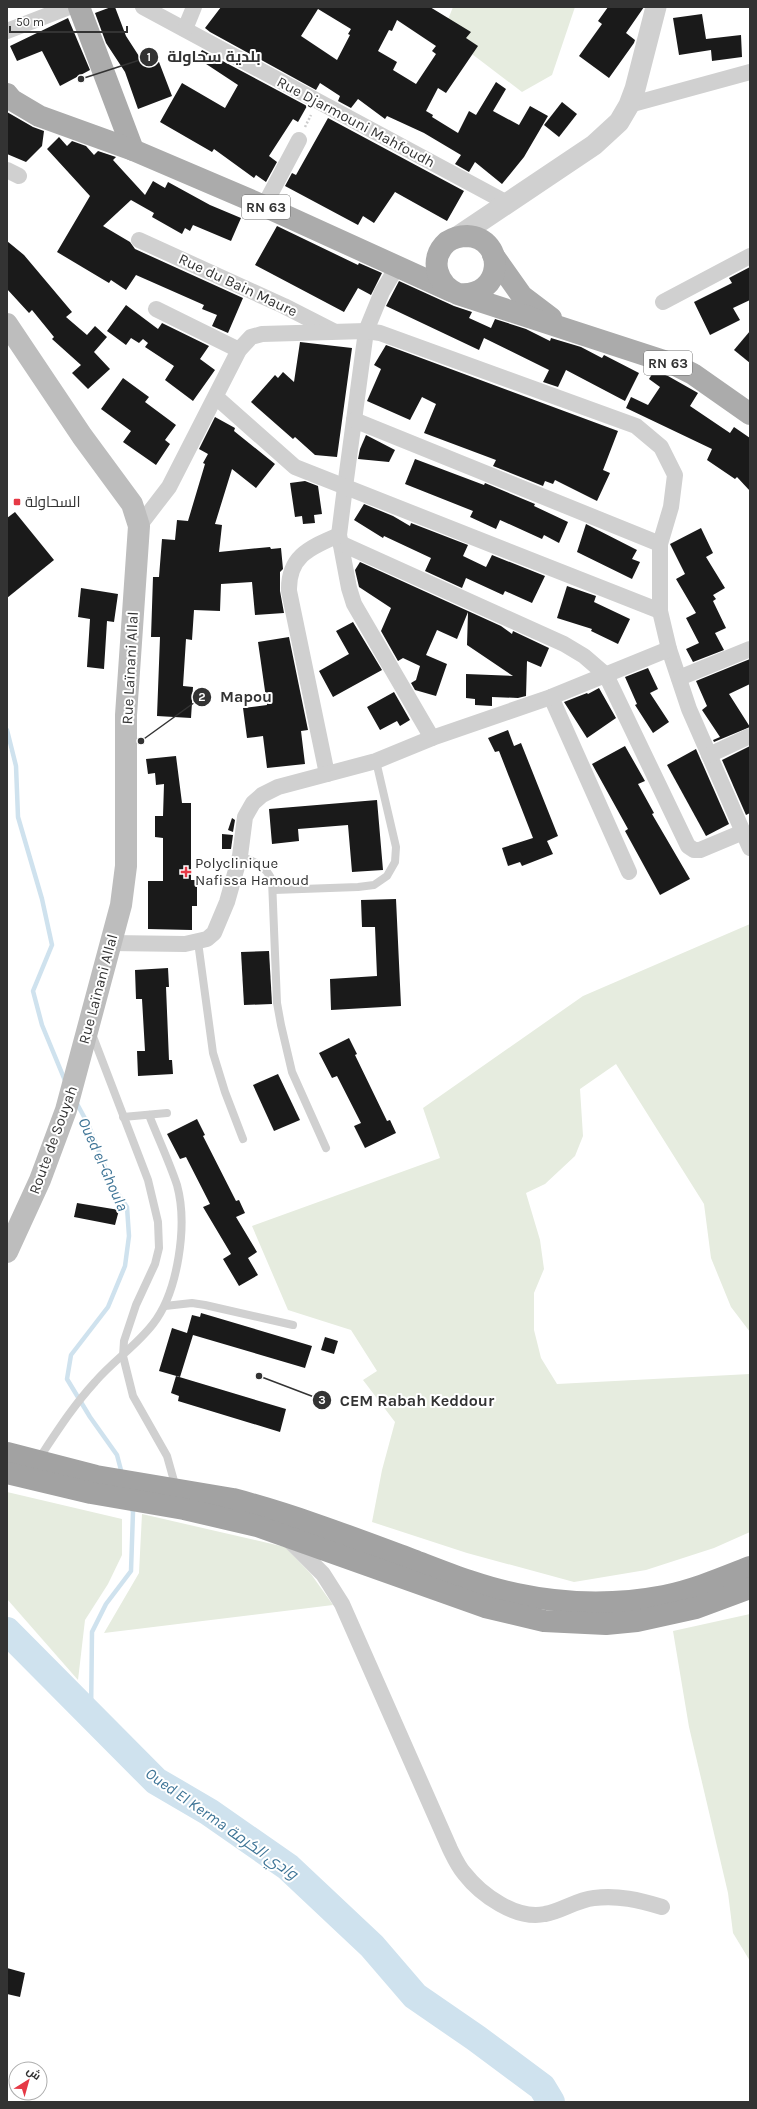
<svg xmlns="http://www.w3.org/2000/svg" width="757" height="2109" font-family="Karla,Cairo,sans-serif">
<rect width="100%" height="100%" fill="#fff"/>
<g fill="#e6ecdf">
<polygon points="453,7 575,7 552,75 522,92 443,32"/>
<polygon points="750,924 750,1332 731,1307 711,1258 704,1204 616,1064 580,1089 583,1136 575,1156 545,1184 526,1193 540,1240 544,1269 534,1293 534,1330 541,1358 557,1384 750,1374 750,1532 714,1548 646,1570 574,1582 467,1553 372,1522 382,1470 395,1422 363,1380 377,1371 351,1330 288,1310 252,1226 440,1158 423,1108 583,996"/>
<polygon points="7,1492 122,1519 122,1555 108,1584 85,1620 78,1680 7,1599"/>
<polygon points="142,1514 285,1547 311,1574 333,1605 104,1633 139,1573"/>
<polygon points="750,1614 750,1961 733,1933 728,1893 689,1727 673,1631"/>
</g>
<g fill="none" stroke-linecap="round" stroke-linejoin="round">
<g stroke="#cfe2ee" stroke-width="4.5">
<polyline points="7,730 16,766 18,817 42,899 52,945 33,991 42,1025 66,1083"/>
<polyline points="76,1102 88,1124 112,1185 127,1207 129,1236 125,1266 108,1307 71,1355 67,1379 90,1417 117,1455 122,1474"/>
<polyline points="91,1716 92,1632 106,1604 131,1571 133,1512 131,1506"/>
</g>
<polyline stroke="#cfe2ee" stroke-width="28" points="7,1631 156,1781 209,1812 288,1867 372,1946 415,1996 476,2038 542,2087 551,2102"/>
</g>
<g fill="#1a1a1a" fill-rule="evenodd">
<polygon points="111,7 115,7 126,36 146,67 159,62 172,96 138,109 125,72 106,43 95,13"/>
<path d="M221 7H430L471 32 466 38 478 46 446 93 438 88 426 111 433 115 432 117 458 133 469 111 476 115 496 82 506 89 493 111 519 125 530 106 548 116 524 157 502 184 475 162 469 172 455 164 461 155 424 133 387 116 385 119 358 99 351 108 338 101 340 96 320 83 316 90 210 32 205 28ZM318 9 351 29 348 34 350 35 337 60 301 36ZM397 20 436 46 432 51 436 54 416 84 393 70 397 62 378 51 389 30 392 31Z"/>
<polygon points="608,7 644,7 626,33 635,40 634,43 609,78 579,56 602,24 598,21"/>
<polygon points="702,14 706,39 741,35 742,57 712,61 711,50 679,55 673,18"/>
<polygon points="68,18 90,70 60,86 42,51 17,61 10,46"/>
<polygon points="202,50 307,106 298,122 293,119 269,156 277,162 266,182 256,175 254,178 214,149 212,152 160,122 182,83 225,108 238,85 197,58"/>
<polygon points="562,102 577,114 559,137 544,125"/>
<polygon points="7,112 33,127 44,131 42,146 26,162 7,154"/>
<polygon points="328,118 464,191 447,221 395,192 374,223 363,216 358,225 285,186 292,173 296,175"/>
<polygon points="59,137 67,146 72,141 86,146 94,155 98,151 116,157 113,160 145,195 153,181 165,188 168,182 210,205 241,218 231,241 193,225 190,231 185,228 182,234 152,217 154,213 131,200 103,226 130,242 135,249 243,298 228,333 212,326 217,315 202,309 204,305 136,275 126,290 111,280 109,283 57,252 90,196 47,149"/>
<polygon points="277,226 358,265 359,263 382,273 371,295 358,288 344,312 255,265"/>
<polygon points="7,241 24,255 72,312 66,317 87,335 95,326 107,337 94,352 110,369 88,389 72,373 81,365 52,339 54,337 32,310 29,313 7,289"/>
<polygon points="750,267 750,300 733,308 740,320 710,335 694,302 732,283 729,278"/>
<polygon points="399,281 454,306 472,312 469,318 491,328 495,319 526,329 550,341 551,338 581,347 602,358 604,355 639,373 625,401 566,370 558,387 543,382 549,370 484,338 479,350 386,306"/>
<polygon points="126,305 158,329 162,323 209,346 200,359 215,370 193,401 165,380 174,366 145,347 148,343 143,339 139,343 131,338 126,345 107,331"/>
<polygon points="750,331 750,363 734,350"/>
<polygon points="300,342 352,348 337,457 315,455 295,437 293,439 251,402 275,375 278,378 283,372 294,382"/>
<polygon points="386,345 618,431 603,470 610,473 597,501 555,480 553,484 545,481 543,486 493,466 496,460 424,433 436,404 422,397 410,420 367,401 381,369 374,365"/>
<polygon points="654,371 668,376 698,393 690,406 730,433 734,427 750,438 750,491 737,477 735,479 707,460 712,449 626,408 631,397 648,405 660,387 649,379"/>
<polygon points="123,378 149,397 145,402 176,425 165,440 170,444 156,465 123,442 131,431 101,409"/>
<polygon points="215,417 235,428 234,431 275,464 256,488 232,469 215,524 222,525 219,552 270,547 271,549 281,548 283,569 280,572 280,591 284,613 255,615 252,582 221,584 220,611 194,610 192,640 186,639 183,686 193,687 191,718 157,716 160,637 151,637 153,577 159,577 162,539 175,540 177,520 188,521 205,464 203,463 208,454 199,449"/>
<polygon points="366,435 395,450 389,462 358,459 360,449"/>
<polygon points="415,459 484,485 485,483 535,504 534,506 568,522 559,543 544,535 542,539 500,520 496,529 470,517 473,511 405,484"/>
<polygon points="305,481 318,486 322,514 314,515 315,523 303,524 302,516 295,517 290,483"/>
<polygon points="364,504 393,516 410,526 411,523 468,545 463,556 486,567 492,555 545,576 532,603 505,591 503,595 466,578 462,588 425,571 431,558 384,536 383,538 354,520"/>
<polygon points="15,512 54,560 7,598 7,518"/>
<polygon points="586,524 637,550 632,559 640,562 632,579 577,552"/>
<polygon points="701,528 713,553 706,557 725,588 713,595 716,599 713,601 726,628 715,633 724,650 693,662 686,649 699,643 686,618 696,613 676,579 685,574 670,544"/>
<polygon points="360,562 501,626 512,634 513,631 549,648 541,667 527,661 526,696 518,698 492,697 492,706 475,705 475,699 466,698 466,674 513,676 467,645 468,612 457,639 437,630 426,655 447,664 436,696 415,690 411,683 416,680 420,666 403,658 398,661 381,631 391,608 359,587 355,570"/>
<polygon points="567,586 596,596 594,602 630,619 618,644 591,631 592,629 557,618"/>
<polygon points="81,588 118,594 114,622 107,621 104,669 87,667 90,619 78,617"/>
<polygon points="353,622 382,670 333,697 319,671 349,654 336,631"/>
<polygon points="289,637 308,730 301,731 305,764 267,768 263,736 247,738 243,708 267,705 258,642"/>
<polygon points="750,659 750,684 729,694 750,727 714,742 713,740 720,737 702,710 707,706 696,681"/>
<polygon points="648,668 658,689 650,693 669,722 653,733 635,705 637,704 625,677"/>
<polygon points="599,688 616,718 587,738 564,702 587,693 588,694"/>
<polygon points="394,692 410,720 400,726 397,721 380,730 367,707"/>
<polygon points="508,730 514,746 521,743 558,836 547,841 553,854 522,866 520,862 508,866 502,848 533,838 499,751 495,752 488,738"/>
<polygon points="625,746 645,781 638,784 654,813 652,814 690,879 660,895 625,831 628,829 592,764"/>
<polygon points="750,746 750,813 746,815 722,760"/>
<polygon points="696,749 729,824 706,836 667,765"/>
<polygon points="176,756 182,803 191,803 191,880 197,880 197,906 192,906 192,930 148,929 148,881 163,881 163,838 155,837 155,816 163,816 164,784 156,785 155,773 148,774 146,759"/>
<polygon points="377,800 383,870 352,872 348,825 298,829 299,841 272,844 269,809"/>
<polygon points="232,818 235,820 233,832 228,830"/>
<polygon points="222,834 233,835 231,849 222,849"/>
<polygon points="396,899 401,1006 331,1010 330,979 377,976 375,927 362,927 361,900"/>
<polygon points="269,951 272,1004 244,1005 241,952"/>
<polygon points="168,968 169,987 166,987 169,1060 172,1060 173,1074 138,1076 137,1051 145,1051 142,999 136,999 135,970"/>
<polygon points="349,1038 357,1054 355,1055 387,1121 390,1120 396,1133 365,1148 354,1126 361,1123 337,1076 332,1078 319,1053"/>
<polygon points="278,1074 300,1120 274,1131 253,1085"/>
<polygon points="197,1119 205,1135 203,1136 236,1201 239,1200 245,1213 236,1217 257,1252 248,1258 258,1275 239,1286 223,1259 231,1254 203,1207 210,1204 186,1157 180,1159 167,1134"/>
<polygon points="77,1203 119,1210 115,1225 74,1217"/>
<polygon points="201,1313 312,1346 305,1368 193,1335 180,1377 159,1371 172,1328 187,1333 192,1315 200,1317"/>
<polygon points="325,1337 338,1341 334,1354 321,1350"/>
<polygon points="176,1376 286,1409 280,1432 178,1401 179,1396 171,1393"/>
<polygon points="7,1968 25,1973 20,1997 7,1994"/>
</g>
<g fill="none" stroke-linecap="round" stroke-linejoin="round">
<polyline stroke="#cdcdcd" stroke-width="2.5" stroke-dasharray="2 2" stroke-linecap="butt" points="305,127 311,115"/>
<g stroke="#d0d0d0" stroke-width="8">
<path d="M240 856C255 862 265 865 272 880L277 1003 281 1025 292 1072 326 1148"/>
<polyline points="274,890 358,887 374,885 387,876 395,862 396,847 376,761"/>
<polyline points="198,942 213,1053 225,1092 243,1139"/>
<polyline points="92,1034 148,1180 158,1222 159,1248 155,1264 136,1305 124,1341 123,1356 133,1396 167,1456 176,1488"/>
<polyline points="123,1117 167,1113"/>
<polyline points="165,1306 192,1303 205,1305 293,1325"/>
<path d="M38 1460C56 1433 73 1406 95 1382 113 1361 136 1346 153 1324 178 1292 188 1225 177 1185 169 1161 158 1138 149 1115"/>
</g>
<g stroke="#d0d0d0" stroke-width="16">
<polyline points="143,7 507,203"/>
<polyline points="185,29 194,7"/>
<polyline points="7,31 69,7"/>
<polyline points="629,105 750,72"/>
<polyline points="7,170 19,176"/>
<polyline points="264,206 299,140"/>
<polyline points="139,240 284,306 333,331"/>
<polyline points="397,267 382,292 366,331 345,487 339,535 349,588 354,604 432,738"/>
<polyline points="663,302 750,256"/>
<polyline points="156,309 239,350"/>
<polyline points="216,397 295,467 660,611"/>
<polyline points="354,420 660,544"/>
<polyline points="139,526 169,487 239,350 251,337 262,334 366,331 380,333 636,426 661,447 675,475 671,507 660,544 660,611 669,649 689,709 750,848"/>
<polyline points="340,543 564,644 584,656 606,675 688,846 694,850 700,850 743,832"/>
<polyline points="679,678 750,649"/>
<polyline points="551,697 629,872"/>
<polyline points="709,755 750,736"/>
<path d="M327 774 289 591C288 555 312 547 339 535"/>
<polyline points="111,943 185,944 207,939 214,933 227,902 240,856 245,817 253,803 262,795 278,787 376,761 432,738 551,697 669,649"/>
<path d="M288 1539 323 1574 342 1604 450 1849C454 1857 458 1866 464 1873 481 1895 516 1920 545 1914 562 1911 576 1900 594 1898 618 1895 639 1900 662 1907"/>
</g>
<polyline stroke="#d0d0d0" stroke-width="21" points="457,237 594,145 619,122 629,105 635,89 656,7"/>
<polyline stroke="#bdbdbd" stroke-width="22" points="7,324 82,436 132,504 139,526 126,715 126,866 121,905 66,1110 40,1180 7,1252"/>
<g stroke="#ababab" stroke-width="22">
<polyline points="79,7 133,150"/>
<polyline points="7,94 12,100 39,116 133,150 264,206 451,291"/>
<polyline points="493,255 522,296 551,318"/>
<path d="M458 294C504 299 507 238 467 236 460 236 453 238 447 242 428 259 437 285 458 294L673 364 693 374 750 414"/>
</g>
<g stroke="#a2a2a2" stroke-width="22">
<path d="M7 1453 96 1476 233 1499C294 1515 354 1538 413 1560 447 1573 481 1587 517 1594 564 1604 616 1605 664 1596 694 1590 722 1578 750 1567"/>
<polyline points="7,1473 91,1493 184,1509 257,1526 485,1607 544,1621 606,1624 637,1621 696,1608 750,1588"/>
</g>
</g>
<g fill="#e63946" stroke="#fff" stroke-width="1.5">
<rect x="13" y="498" width="8" height="8" rx="2"/>
<path d="M184 866h4v4h4v4h-4v4h-4v-4h-4v-4h4z"/>
</g>
<g text-anchor="middle" stroke-width="4" stroke-linejoin="round" paint-order="stroke">
<g fill="#fff" stroke="#707070" stroke-width="1">
<rect x="242" y="195" width="48" height="24" rx="3"/>
<rect x="644" y="351" width="48" height="24" rx="3"/>
</g>
<g font-size="14" font-weight="bold" fill="#333">
<text x="266" y="212">RN 63</text>
<text x="668" y="368">RN 63</text>
</g>
<g font-size="15" fill="#333" stroke="#fff">
<text transform="translate(356 122) rotate(28)" y="5">Rue Djarmouni Mahfoudh</text>
<text transform="translate(238 285) rotate(25)" y="5">Rue du Bain Maure</text>
<text transform="translate(130 668) rotate(-87)" y="5">Rue Laïnani Allal</text>
<text transform="translate(98 989) rotate(-75)" y="5">Rue Laïnani Allal</text>
<text transform="translate(53 1140) rotate(-70)" y="5">Route de Souyah</text>
</g>
<g font-size="15" fill="#333" stroke="#fff" text-anchor="start">
<text x="25" y="507">السحاولة</text>
<text x="195" y="868">Polyclinique<tspan x="195" dy="17">Nafissa Hamoud</tspan></text>
</g>
<g font-size="16" font-style="italic" fill="#3f7597" stroke="#fff">
<text transform="translate(104 1164) rotate(66)" y="6">Oued el-Ghoula</text>
<text transform="translate(222 1823) rotate(35)" y="6">Oued El Kerma وادي الكرمة</text>
</g>
</g>
<path fill="none" stroke="#333" stroke-width="1.5" d="M81 79L149 57M141 741L202 697M259 1376L322 1400"/>
<g fill="#333" stroke="#fff" stroke-width="1.5">
<circle cx="81" cy="79" r="4"/>
<circle cx="141" cy="741" r="4"/>
<circle cx="259" cy="1376" r="4"/>
<circle cx="149" cy="57" r="10"/>
<circle cx="202" cy="697" r="10"/>
<circle cx="322" cy="1400" r="10"/>
</g>
<g font-size="12" text-anchor="middle" font-weight="bold" fill="#fff">
<text x="149" y="61">1</text>
<text x="202" y="701">2</text>
<text x="322" y="1404">3</text>
</g>
<g font-size="16" text-anchor="middle" font-weight="bold" fill="#333" stroke="#fff" stroke-width="4" stroke-linejoin="round" paint-order="stroke">
<text x="214" y="62">بلدية سحاولة</text>
<text x="246" y="702">Mapou</text>
<text x="417" y="1406">CEM Rabah Keddour</text>
</g>
<rect width="757" height="2109" fill="none" stroke="#333333" stroke-width="16"/>
<g transform="translate(28 2081) rotate(37)"><circle r="19" fill="#ffffff" stroke="#adadad"/>
<path d="M0-3L7 15L0 10L-7 15Z" fill="#e63946"/>
<text y="-6" font-size="11" font-weight="bold" text-anchor="middle" fill="#333333">ش</text>
</g>
<path d="M10 26v6h117v-6" fill="none" stroke="#333333" stroke-width="2"/>
<text x="16" y="26" font-size="12" fill="#333333" stroke="#ffffff" stroke-width="3" paint-order="stroke">50 m</text>
</svg>
